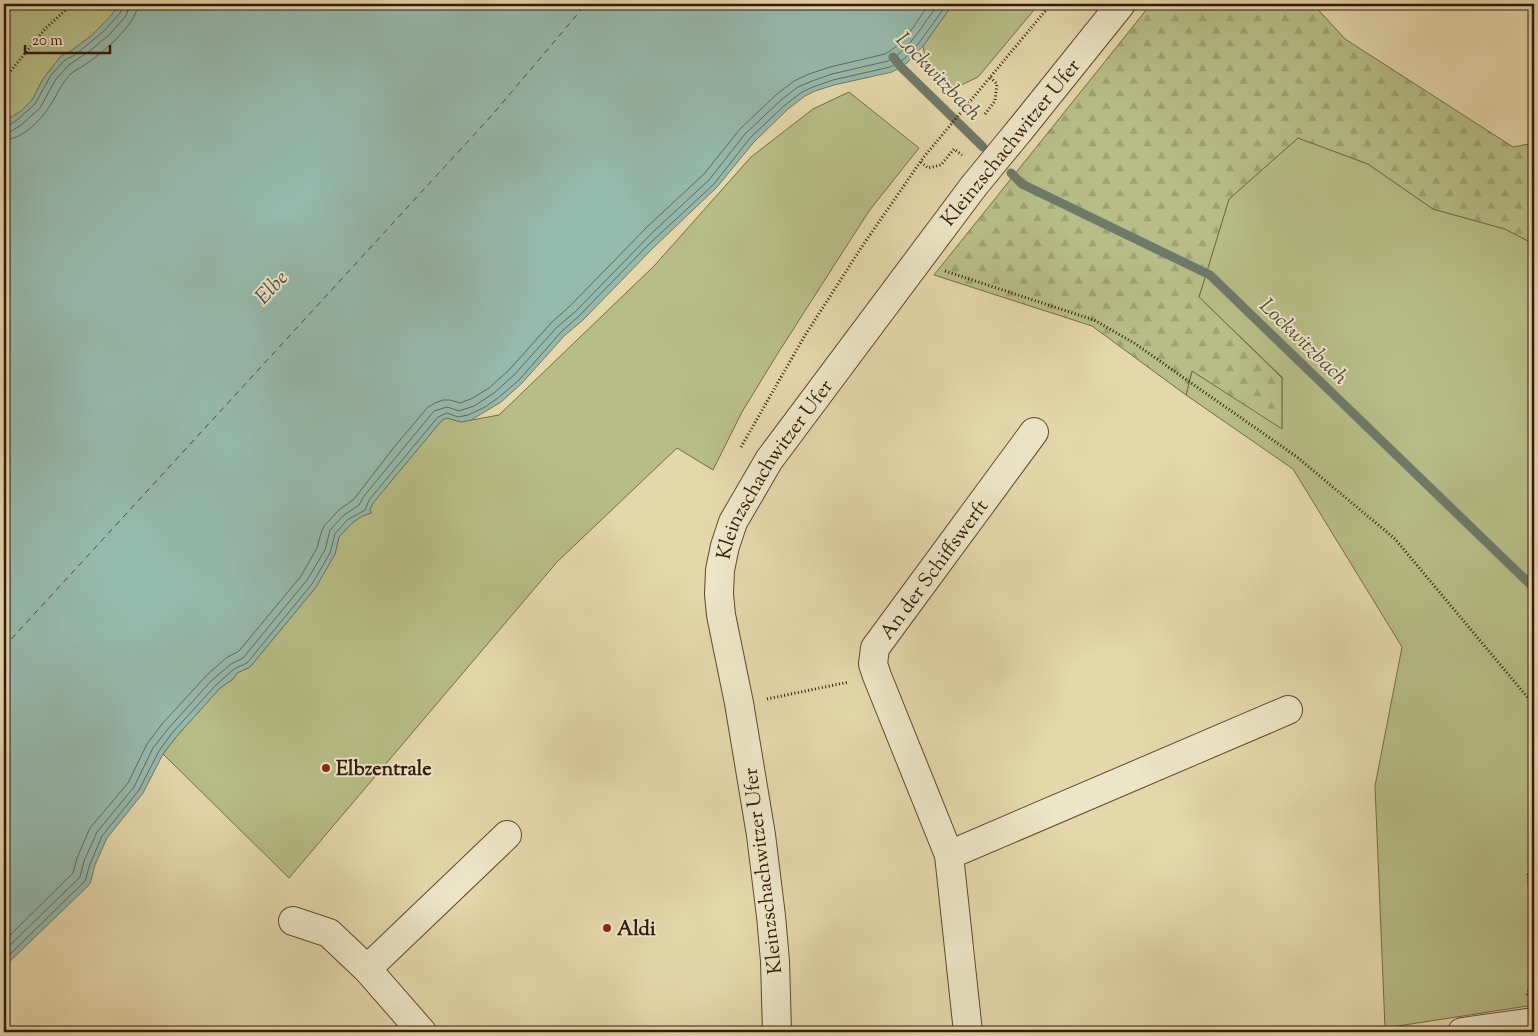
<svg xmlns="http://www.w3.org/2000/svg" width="1538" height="1036" font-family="'Sorts Mill Goudy',serif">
<defs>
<pattern id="forest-firs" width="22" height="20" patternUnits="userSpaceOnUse" patternTransform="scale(1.25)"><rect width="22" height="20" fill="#b7bd86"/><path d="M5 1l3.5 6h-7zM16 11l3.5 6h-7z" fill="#9ea272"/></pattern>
</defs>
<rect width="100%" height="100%" fill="#e4d7aa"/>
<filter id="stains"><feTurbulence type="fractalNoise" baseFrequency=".004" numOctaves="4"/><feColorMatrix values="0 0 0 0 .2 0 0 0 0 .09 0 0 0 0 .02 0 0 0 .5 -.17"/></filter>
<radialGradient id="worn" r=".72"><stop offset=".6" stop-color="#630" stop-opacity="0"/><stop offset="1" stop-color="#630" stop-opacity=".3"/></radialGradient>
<g fill="#b7bd86" stroke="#756b44">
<polygon points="4,4 120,4 110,17 91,36 71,51 61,56 43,79 32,100 21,111 4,122"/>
<polygon points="953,4 1039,4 978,77 951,90 927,68 923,46"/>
<polygon points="849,92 919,148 869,211 778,353 742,412 713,470 677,448 557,562 289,878 163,754 176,737 220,688 233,679 237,673 250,667 316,587 335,554 339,537 351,524 362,516 371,513 370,509 373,503 442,420 447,418 461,422 499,415 654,266 751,157 813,109"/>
<polygon points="1298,138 1368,164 1433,209 1505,229 1534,244 1534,1005 1385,1028 1375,786 1402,647 1293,469 1186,395 1192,371 1282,428 1282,377 1199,297 1229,199"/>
</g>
<polygon fill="url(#forest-firs)" stroke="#756b44" points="1151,4 1313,4 1345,39 1513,147 1534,143 1534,244 1505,229 1433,209 1368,164 1298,138 1229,199 1199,297 1282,378 1282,429 1192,371 1186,395 1092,326 934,275"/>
<polygon fill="#95b9ac" stroke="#6e7968" points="120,4 953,4 923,46 907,63 892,72 834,85 815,91 805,96 788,109 754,142 717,187 652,249 583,320 565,335 522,383 501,402 471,420 461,422 447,418 442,420 373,503 370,509 371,513 362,516 351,524 339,537 335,554 316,587 250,667 237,673 233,679 220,688 176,737 163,754 143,793 107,838 95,865 90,884 4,967 4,122 21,111 32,100 43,79 61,56 71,51 91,36 110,17"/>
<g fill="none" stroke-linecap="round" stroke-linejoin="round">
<g stroke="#646957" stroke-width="1">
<polyline points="4,126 8,126 17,120 35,104 51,75 65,60 75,55 104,31 120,13 124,4"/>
<polyline points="4,133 10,132 21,125 40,108 56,79 69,65 91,50 109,35 126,16 130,4"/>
<path d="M4 140C20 140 38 123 47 110 57 97 60 83 73 72 76 70 80 68 83 66 100 55 137 25 138 4"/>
<path d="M4 941 73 873 77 858 90 828 128 783 147 744 162 724 206 676 226 658 239 651 301 576 317 548 321 533 324 526 339 510 354 499 395 446 428 407 435 403 443 400H450L460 403 471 399 489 388 509 370 552 322 570 306 648 226 704 174 740 129 777 94 794 81 809 74 830 67 885 54C906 43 916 22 929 4"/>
<path d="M4 951 80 877 84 861 97 832 134 787 153 748 168 729 211 681 231 664 243 658 307 580 325 550 330 530 344 515 359 505 364 496 434 411 447 407 459 411 474 406 494 393 514 375 557 327 575 312 653 232 709 180 745 134 781 100 798 87 812 81 832 74 888 61C912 48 922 24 939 4"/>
<polyline points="4,960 85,881 90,864 102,836 139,790 159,751 172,733 216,685 234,669 247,663 312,584 330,553 335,534 347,520 365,510 369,500 438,417 447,413 458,417 468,415 485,407 498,398 519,380 561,332 579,316 648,245 714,184 750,138 785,105 802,92 813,87 833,80 890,67 904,59 919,43 947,4"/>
</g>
<g stroke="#6e7968" stroke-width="9">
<polyline points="893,57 901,67 983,147"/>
<polyline points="1011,173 1022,184 1210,275 1534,588"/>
</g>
<polyline stroke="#504935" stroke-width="1" stroke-dasharray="6 5" stroke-linecap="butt" points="4,647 493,114 586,4"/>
<defs>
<g id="minor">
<polyline points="1019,131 1121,4"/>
<polyline points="949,855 1288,710"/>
<polyline points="293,921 329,933 367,969 422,1032"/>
<polyline points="367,969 507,835"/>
<path id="s1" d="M777 1032 775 961 771 916 761 835 739 703 721 615 719 594 720 570 725 546 733 522 769 460 973 187"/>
<path id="s2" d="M968 1032 949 855 877 676 873 664 875 648 1034 432"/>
<polyline points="1462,1032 1534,1022"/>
</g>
</defs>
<use href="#minor" stroke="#5f482c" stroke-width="30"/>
<g stroke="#331902" stroke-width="3" stroke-dasharray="1 2.5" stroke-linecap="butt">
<polyline points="4,79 45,29 72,4"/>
<polyline points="985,114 995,101 997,84 990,77"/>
<polyline points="921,162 928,168 941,165 954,149 962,155"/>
<polyline points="945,271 1094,320 1134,343 1297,457 1395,539 1534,705"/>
<polyline points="741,447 804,337 861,248 923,158 1051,4"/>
<polyline points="767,699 849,682"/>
<polyline points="1528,874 1534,941"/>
<polyline points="1527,995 1534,979"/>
</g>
<use href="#minor" stroke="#ede5c8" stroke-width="28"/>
<defs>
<polyline id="minor-bridge" points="973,187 1019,131"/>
</defs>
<use href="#minor-bridge" stroke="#5f482c" stroke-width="30" stroke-linecap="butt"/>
<use href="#minor-bridge" stroke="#ede5c8" stroke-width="28"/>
</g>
<g fill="#8f2418" stroke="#ede5c8" stroke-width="2">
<circle cx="326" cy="768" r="5"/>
<circle cx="607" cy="928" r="5"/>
</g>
<g text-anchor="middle" stroke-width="4" stroke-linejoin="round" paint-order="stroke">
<g font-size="20" fill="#331902" stroke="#ede5c8">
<text transform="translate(1010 142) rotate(-51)" y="7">Kleinzschachwitzer Ufer</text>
<text dy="7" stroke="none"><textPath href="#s1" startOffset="582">Kleinzschachwitzer Ufer</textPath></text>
<text dy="7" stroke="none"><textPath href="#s2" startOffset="498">An der Schiffswerft</textPath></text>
<text transform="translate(762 871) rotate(-97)" y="7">Kleinzschachwitzer Ufer</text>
</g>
<g font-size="20" font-weight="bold" fill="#331902" stroke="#ede5c8" text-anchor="start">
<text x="336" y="775">Elbzentrale</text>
<text x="617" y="935">Aldi</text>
</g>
<g font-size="21" font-style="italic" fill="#504935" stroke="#ede5c8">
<text transform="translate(939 76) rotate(46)" y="7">Lockwitzbach</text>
<text transform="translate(271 287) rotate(-47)" y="7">Elbe</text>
<text transform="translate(1304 341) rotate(44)" y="7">Lockwitzbach</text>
</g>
</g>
<rect width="1538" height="1036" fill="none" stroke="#e4d7aa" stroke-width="20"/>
<rect x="5" y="5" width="1528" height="1026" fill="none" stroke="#331902" stroke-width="2.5"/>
<rect x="10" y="10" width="1518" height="1016" fill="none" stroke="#331902"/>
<path d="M25 45v8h85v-8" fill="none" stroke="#331902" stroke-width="2.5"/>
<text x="32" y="45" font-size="15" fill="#331902" stroke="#ede5c8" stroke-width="4" paint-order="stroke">20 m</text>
<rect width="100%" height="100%" filter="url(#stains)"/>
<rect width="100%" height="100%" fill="url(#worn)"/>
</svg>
